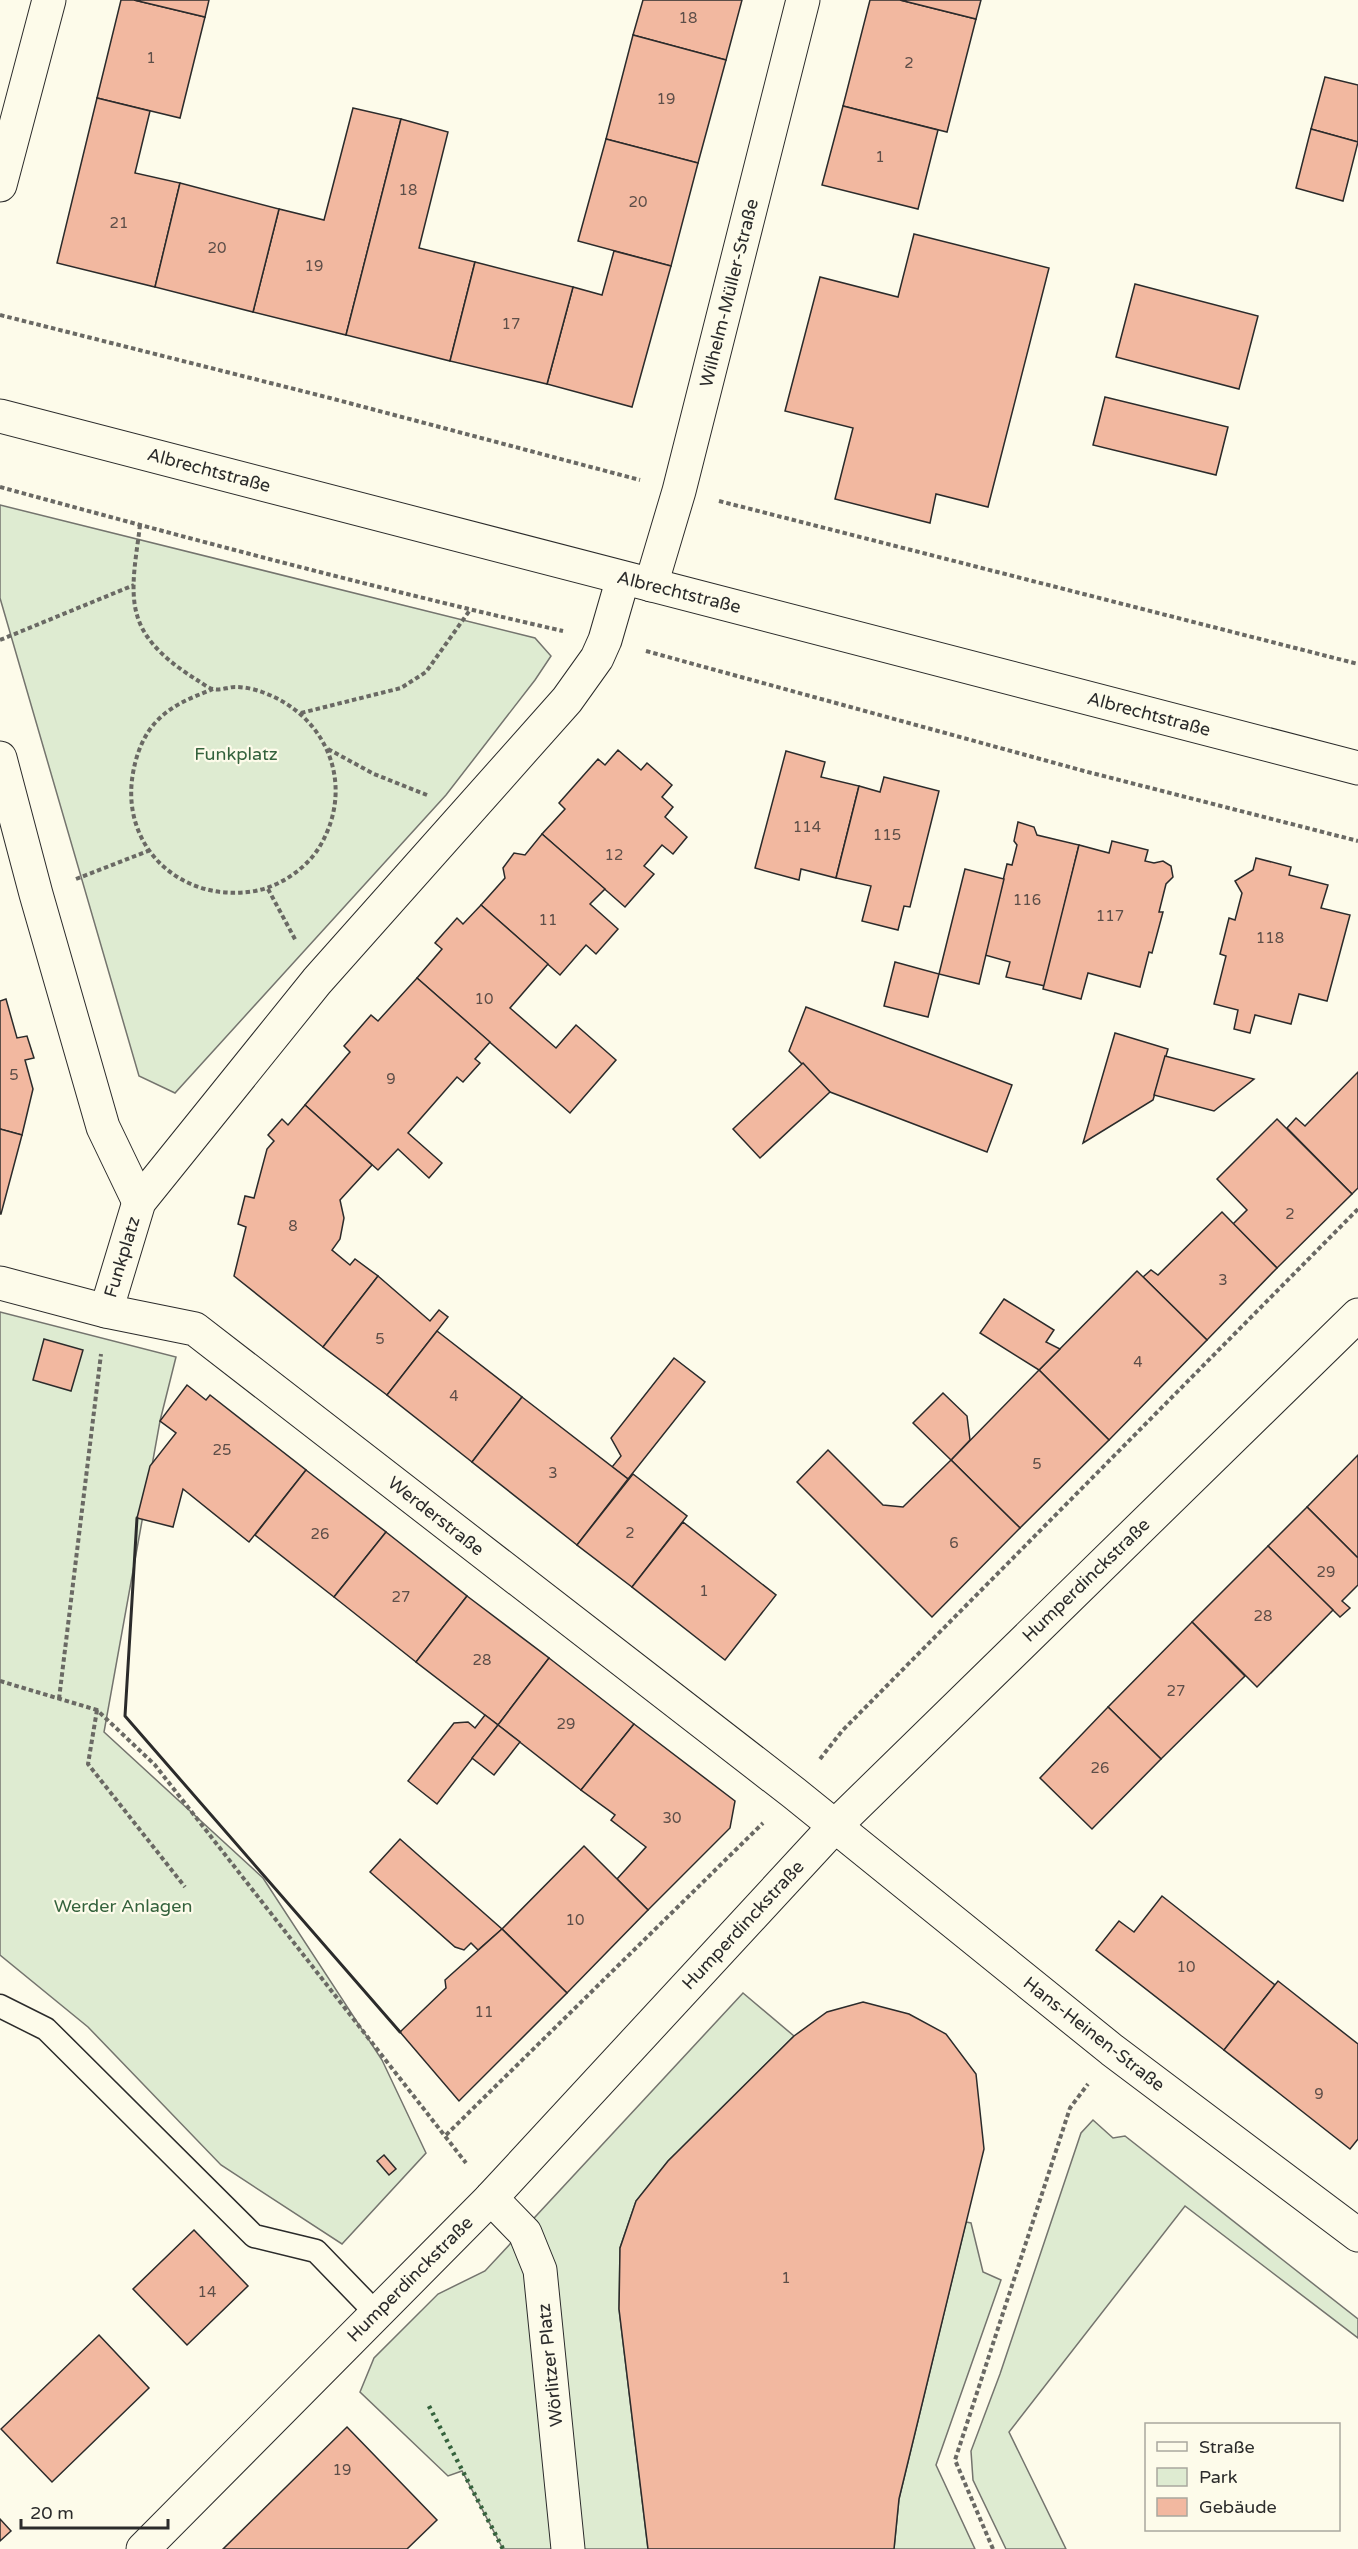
<svg xmlns="http://www.w3.org/2000/svg" width="1358" height="2549" font-family="'Varela Round',sans-serif">
<rect width="100%" height="100%" fill="#fdfbea"/>
<g fill="#deebd1" stroke="#74746e" stroke-width="1.5">
<polygon points="0,505 535,638 551,656 535,680 446,795 175,1093 139,1076 0,598"/>
<polygon points="0,1312 176,1357 160,1421 104,1732 263,1878 382,2060 426,2153 342,2244 221,2165 88,2027 0,1955"/>
<polygon points="743,1993 794,2036 668,2161 636,2201 620,2248 619,2309 648,2549 503,2549 462,2471 448,2476 360,2392 374,2358 438,2294 485,2271"/>
<polygon points="1093,2120 1113,2138 1125,2136 1358,2319 1358,2338 1185,2206 1009,2432 1066,2549 1006,2549 973,2480 971,2451 1000,2374 1081,2133"/>
<polygon points="966,2222 971,2223 983,2272 1001,2280 936,2465 975,2549 894,2549 899,2499"/>
</g>
<g fill="#f2b8a0" stroke="#2b2b2b" stroke-width="1.5">
<polygon points="121,0 134,0 205,17 180,118 97,98"/>
<polygon points="134,0 209,0 205,17"/>
<polygon points="643,0 742,0 726,60 633,35"/>
<polygon points="870,0 900,0 976,19 947,132 843,106"/>
<polygon points="900,0 981,0 976,19"/>
<polygon points="633,35 726,60 698,163 606,139"/>
<polygon points="1325,77 1358,85 1358,142 1311,129"/>
<polygon points="97,98 150,111 135,173 180,183 155,287 57,263"/>
<polygon points="843,106 938,130 918,209 822,185"/>
<polygon points="353,108 401,119 346,335 253,312 279,209 324,220"/>
<polygon points="401,119 448,132 419,248 475,262 450,361 346,335"/>
<polygon points="1311,129 1358,142 1343,201 1296,188"/>
<polygon points="606,139 698,163 671,266 578,241"/>
<polygon points="180,183 279,209 253,312 155,287"/>
<polygon points="914,234 1049,268 988,507 936,494 930,523 835,499 853,428 785,411 820,277 898,297"/>
<polygon points="614,251 671,266 632,407 547,384 573,287 602,295"/>
<polygon points="475,262 573,287 547,384 450,361"/>
<polygon points="1135,284 1258,316 1239,389 1116,357"/>
<polygon points="1105,397 1228,427 1216,475 1093,445"/>
<polygon points="618,750 641,770 647,763 672,785 662,797 673,807 665,817 687,837 673,854 662,845 644,866 654,874 625,907 542,834 565,809 559,803 598,759 605,765"/>
<polygon points="786,751 825,762 821,777 859,786 836,878 801,869 799,880 755,868"/>
<polygon points="884,777 939,791 910,907 904,906 898,930 862,921 871,886 836,878 859,786 880,792"/>
<polygon points="1018,822 1034,827 1037,835 1079,845 1045,986 1006,977 1010,962 985,955 1007,864 1012,865 1017,845 1014,841"/>
<polygon points="542,834 605,889 590,904 618,929 596,954 586,945 560,975 481,905 505,878 503,868 514,853 525,855"/>
<polygon points="1112,841 1148,850 1145,861 1154,863 1163,861 1171,866 1173,877 1166,884 1159,912 1163,912 1152,953 1149,952 1140,987 1088,973 1081,999 1043,989 1079,845 1109,853"/>
<polygon points="1256,858 1291,867 1289,875 1328,885 1321,908 1350,915 1327,1001 1299,994 1291,1024 1255,1015 1250,1033 1234,1029 1238,1010 1214,1004 1226,956 1220,954 1229,918 1235,920 1242,893 1235,881 1253,870"/>
<polygon points="965,869 1004,879 979,984 939,974"/>
<polygon points="481,905 548,964 510,1008 556,1048 576,1025 616,1060 570,1113 417,978 442,949 435,943 457,918 463,924"/>
<polygon points="895,962 939,974 928,1017 884,1006"/>
<polygon points="417,978 490,1042 475,1059 480,1063 463,1082 457,1077 408,1133 442,1163 429,1178 398,1149 378,1170 305,1105 350,1052 344,1046 371,1015 378,1021"/>
<polygon points="6,999 17,1038 27,1036 34,1058 25,1060 33,1089 22,1135 0,1129 0,1001"/>
<polygon points="806,1007 1012,1085 987,1152 830,1092 789,1051"/>
<polygon points="1115,1033 1168,1049 1153,1100 1083,1143"/>
<polygon points="1165,1056 1254,1079 1214,1111 1154,1095"/>
<polygon points="803,1063 830,1092 760,1158 733,1129"/>
<polygon points="1358,1072 1358,1188 1352,1194 1287,1128 1296,1118 1305,1126"/>
<polygon points="305,1105 372,1165 340,1200 344,1218 340,1239 332,1250 350,1265 355,1259 378,1276 323,1347 234,1276 246,1227 238,1224 245,1196 254,1198 267,1149 274,1141 268,1135 282,1119 288,1125"/>
<polygon points="1277,1119 1352,1194 1277,1268 1233,1224 1247,1210 1217,1179"/>
<polygon points="0,1129 22,1135 1,1214 0,1214"/>
<polygon points="1222,1212 1277,1268 1207,1340 1143,1277 1151,1270 1158,1275"/>
<polygon points="1137,1271 1207,1340 1109,1440 1039,1370"/>
<polygon points="378,1276 430,1321 439,1310 448,1317 387,1395 323,1347"/>
<polygon points="1004,1299 1054,1330 1046,1342 1060,1349 1039,1370 980,1333"/>
<polygon points="437,1331 522,1397 472,1462 387,1395"/>
<polygon points="44,1339 83,1350 71,1391 33,1380"/>
<polygon points="674,1358 705,1382 628,1479 612,1467 621,1456 611,1438"/>
<polygon points="1039,1370 1109,1440 1020,1528 951,1460"/>
<polygon points="187,1385 206,1400 210,1395 306,1470 249,1542 183,1489 173,1527 137,1518 150,1466 176,1433 160,1421"/>
<polygon points="943,1393 967,1416 970,1440 951,1460 913,1423"/>
<polygon points="522,1397 628,1479 577,1545 472,1462"/>
<polygon points="828,1450 883,1505 903,1507 951,1460 1020,1528 932,1617 797,1482"/>
<polygon points="1358,1455 1358,1558 1307,1507"/>
<polygon points="306,1470 386,1532 334,1597 255,1535"/>
<polygon points="633,1474 687,1516 632,1587 577,1545"/>
<polygon points="1307,1507 1358,1558 1358,1585 1342,1601 1350,1608 1340,1617 1268,1546"/>
<polygon points="683,1522 776,1595 725,1660 632,1587"/>
<polygon points="386,1532 467,1596 416,1662 334,1597"/>
<polygon points="1268,1546 1333,1610 1257,1687 1192,1622"/>
<polygon points="467,1596 549,1658 498,1725 416,1662"/>
<polygon points="1192,1622 1245,1676 1161,1759 1108,1707"/>
<polygon points="549,1658 634,1724 581,1790 498,1725"/>
<polygon points="1108,1707 1161,1759 1092,1829 1040,1778"/>
<polygon points="485,1715 498,1725 437,1804 408,1781 454,1723 468,1722 475,1728"/>
<polygon points="634,1724 735,1801 730,1828 648,1910 617,1879 646,1847 611,1820 615,1815 581,1790"/>
<polygon points="498,1725 520,1742 494,1775 472,1758"/>
<polygon points="400,1839 502,1929 478,1950 471,1943 464,1950 455,1947 370,1872"/>
<polygon points="584,1846 648,1910 567,1993 502,1929"/>
<polygon points="1162,1896 1275,1985 1224,2050 1096,1950 1119,1921 1134,1932"/>
<polygon points="502,1929 567,1993 459,2101 400,2032 446,1988 445,1980"/>
<polygon points="1278,1981 1358,2044 1358,2139 1350,2149 1224,2050"/>
<polygon points="863,2002 909,2014 946,2034 976,2074 984,2149 899,2499 894,2549 648,2549 619,2309 620,2248 636,2201 668,2161 794,2036 827,2012"/>
<polygon points="384,2155 396,2169 389,2175 377,2161"/>
<polygon points="194,2230 248,2286 187,2345 133,2289"/>
<polygon points="99,2335 149,2388 52,2482 1,2429"/>
<polygon points="347,2427 437,2520 407,2549 223,2549"/>
<polygon points="0,2519 11,2531 0,2541"/>
</g>
<g fill="none" stroke-linecap="round" stroke-linejoin="round">
<defs>
<polyline id="lane" points="0,2006 46,2029 254,2236 316,2251 376,2313"/>
<g id="street">
<polyline points="0,185 49,0"/>
<polyline points="651,585 679,491 803,0"/>
<polyline points="0,758 36,894 103,1127 139,1202"/>
<polyline points="0,1283 106,1311 195,1329 794,1793 1112,2050 1358,2235"/>
<polyline points="106,1311 139,1202 317,981 567,700 597,658 605,640 623,578"/>
<polyline points="491,2198 525,2233 540,2270 568,2549"/>
<polyline points="143,2549 491,2198 834,1827 1358,1315"/>
</g>
<polyline id="secondary" points="0,416 1358,768"/>
</defs>
<use href="#lane" stroke="#2b2b2b" stroke-width="25"/>
<use href="#street" stroke="#2b2b2b" stroke-width="35"/>
<use href="#secondary" stroke="#2b2b2b" stroke-width="35"/>
<g stroke="#6a6964" stroke-width="4" stroke-dasharray="4.5 3" stroke-linecap="butt">
<polyline points="0,315 330,398 640,480"/>
<path d="M0 487C187 538 374 588 563 631"/>
<polyline points="719,501 1358,664"/>
<path d="M140 525C137 553 129 588 137 615 145 644 173 665 197 680 202 683 208 688 213 689 220 691 228 687 235 687 244 687 254 689 262 692 327 715 356 785 320 846 307 868 281 886 255 891 180 904 117 845 134 768 137 753 144 735 155 723 171 705 191 698 213 689"/>
<polyline points="0,640 134,585"/>
<polyline points="646,651 1084,771 1358,841"/>
<polyline points="301,713 401,688 426,672 470,610"/>
<polyline points="328,749 374,774 427,795"/>
<polyline points="76,879 148,851"/>
<polyline points="268,889 296,941"/>
<polyline points="0,1681 97,1710 155,1765 466,2163"/>
<polyline points="59,1699 101,1354"/>
<polyline points="97,1710 88,1764 185,1887"/>
<polyline points="820,1759 842,1731 1358,1209"/>
<polyline points="446,2135 763,1823"/>
<polyline points="993,2549 955,2460 1070,2108 1088,2084"/>
</g>
<use href="#lane" stroke="#fdfbea" stroke-width="22"/>
<use href="#street" stroke="#fdfbea" stroke-width="33"/>
<use href="#secondary" stroke="#fdfbea" stroke-width="33"/>
<polyline stroke="#34623c" stroke-width="4.5" stroke-dasharray="3 4.5" stroke-linecap="butt" points="429,2406 503,2549"/>
<polyline stroke="#2b2b2b" stroke-width="3" points="137,1518 125,1716 400,2032"/>
</g>
<g text-anchor="middle" stroke-width="4.5" stroke-linejoin="round" paint-order="stroke">
<g font-size="15" fill="#5d4e48">
<text x="688" y="23">18</text>
<text x="151" y="63">1</text>
<text x="909" y="68">2</text>
<text x="666" y="104">19</text>
<text x="880" y="162">1</text>
<text x="408" y="195">18</text>
<text x="638" y="207">20</text>
<text x="119" y="228">21</text>
<text x="217" y="253">20</text>
<text x="314" y="271">19</text>
<text x="511" y="329">17</text>
<text x="807" y="832">114</text>
<text x="887" y="840">115</text>
<text x="614" y="860">12</text>
<text x="1027" y="905">116</text>
<text x="1110" y="921">117</text>
<text x="548" y="925">11</text>
<text x="1270" y="943">118</text>
<text x="484" y="1004">10</text>
<text x="14" y="1080">5</text>
<text x="391" y="1084">9</text>
<text x="1290" y="1219">2</text>
<text x="293" y="1231">8</text>
<text x="1223" y="1285">3</text>
<text x="380" y="1344">5</text>
<text x="1138" y="1367">4</text>
<text x="454" y="1401">4</text>
<text x="222" y="1455">25</text>
<text x="1037" y="1469">5</text>
<text x="553" y="1478">3</text>
<text x="630" y="1538">2</text>
<text x="320" y="1539">26</text>
<text x="954" y="1548">6</text>
<text x="1326" y="1577">29</text>
<text x="704" y="1596">1</text>
<text x="401" y="1602">27</text>
<text x="1263" y="1621">28</text>
<text x="482" y="1665">28</text>
<text x="1176" y="1696">27</text>
<text x="566" y="1729">29</text>
<text x="1100" y="1773">26</text>
<text x="672" y="1823">30</text>
<text x="575" y="1925">10</text>
<text x="1186" y="1972">10</text>
<text x="484" y="2017">11</text>
<text x="1319" y="2099">9</text>
<text x="786" y="2283">1</text>
<text x="207" y="2297">14</text>
<text x="342" y="2475">19</text>
</g>
<g font-size="18" fill="#2b2b2b" stroke="#fdfbea">
<text transform="translate(729 293) rotate(-76)" y="6">Wilhelm-Müller-Straße</text>
<text transform="translate(209 470) rotate(15)" y="6">Albrechtstraße</text>
<text transform="translate(679 592) rotate(14)" y="6">Albrechtstraße</text>
<text transform="translate(1149 714) rotate(15)" y="6">Albrechtstraße</text>
<text transform="translate(122 1257) rotate(-73)" y="6">Funkplatz</text>
<text transform="translate(436 1516) rotate(38)" y="6">Werderstraße</text>
<text transform="translate(1086 1580) rotate(-44)" y="6">Humperdinckstraße</text>
<text transform="translate(743 1925) rotate(-47)" y="6">Humperdinckstraße</text>
<text transform="translate(1094 2034) rotate(38)" y="6">Hans-Heinen-Straße</text>
<text transform="translate(410 2279) rotate(-45)" y="6">Humperdinckstraße</text>
<text transform="translate(550 2365) rotate(-96)" y="6">Wörlitzer Platz</text>
</g>
<g font-size="18" fill="#34623c" stroke="#fdfbea">
<text x="236" y="760">Funkplatz</text>
<text x="123" y="1912">Werder Anlagen</text>
</g>
</g>
<rect x="1145" y="2423" width="195" height="108" fill="#fdfbea" stroke="#a9a89e" stroke-width="1.5"/>
<rect x="1157" y="2442" width="30" height="9" fill="#fdfbea" stroke="#a9a89e" stroke-width="1.5"/>
<text x="1199" y="2453" font-size="18" fill="#2b2b2b">Straße</text>
<rect x="1157" y="2468" width="30" height="18" fill="#deebd1" stroke="#a9a89e" stroke-width="1.5"/>
<text x="1199" y="2483" font-size="18" fill="#2b2b2b">Park</text>
<rect x="1157" y="2498" width="30" height="18" fill="#f2b8a0" stroke="#a9a89e" stroke-width="1.5"/>
<text x="1199" y="2513" font-size="18" fill="#2b2b2b">Gebäude</text>
<path d="M21 2519v9h147v-9" fill="none" stroke="#2b2b2b" stroke-width="3"/>
<text x="30" y="2519" font-size="18" fill="#2b2b2b" stroke="#fdfbea" stroke-width="4.5" paint-order="stroke">20 m</text>
</svg>
